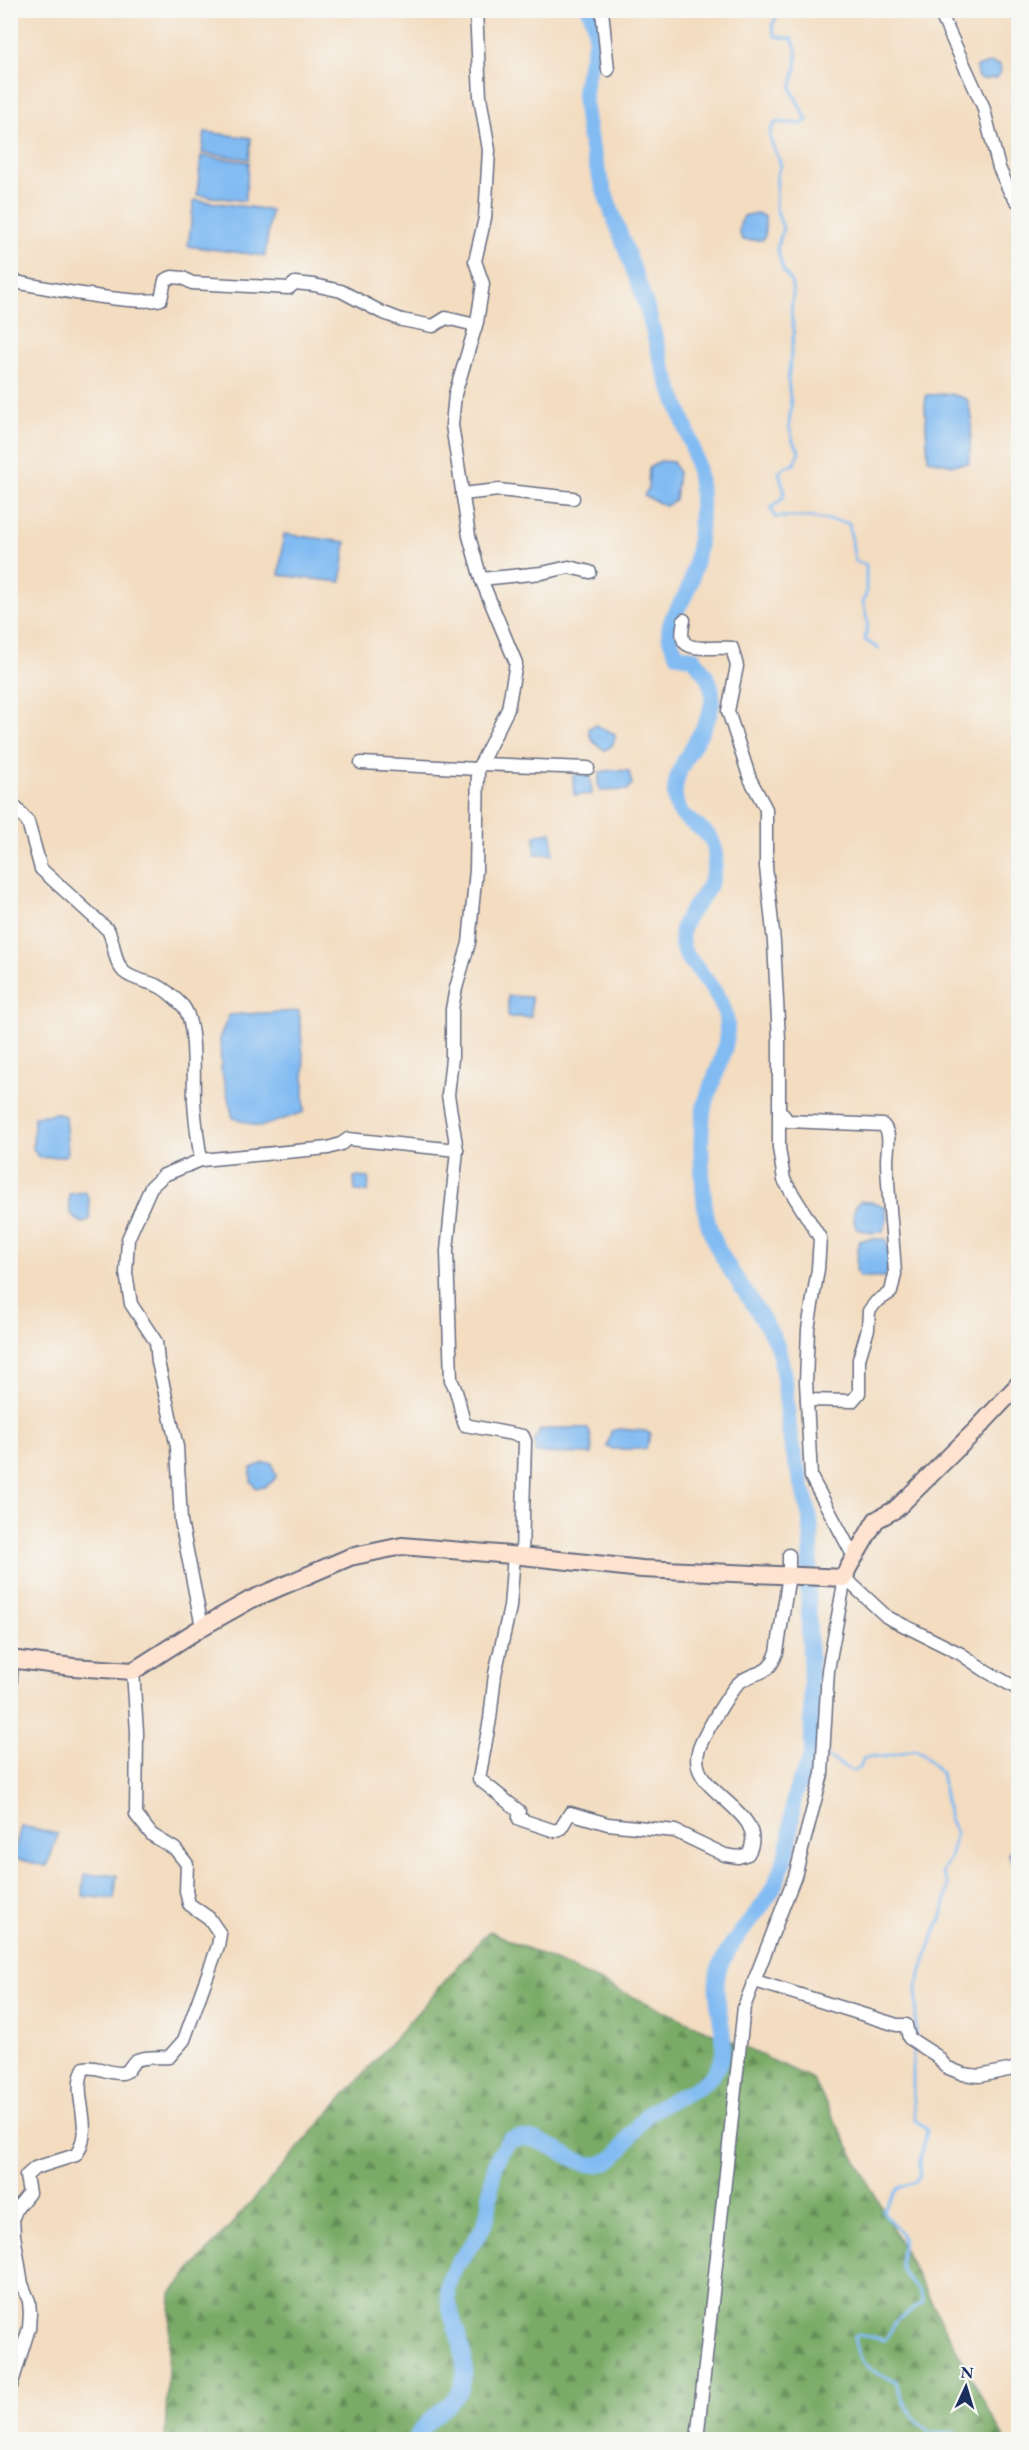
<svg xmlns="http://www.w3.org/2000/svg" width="1029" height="2450" font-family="'EB Garamond',serif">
<defs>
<pattern id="forest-firs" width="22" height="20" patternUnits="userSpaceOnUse" patternTransform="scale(1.5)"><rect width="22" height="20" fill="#79ab66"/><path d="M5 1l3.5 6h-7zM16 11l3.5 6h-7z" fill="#628c57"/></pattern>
</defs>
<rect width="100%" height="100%" fill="#f6f6f2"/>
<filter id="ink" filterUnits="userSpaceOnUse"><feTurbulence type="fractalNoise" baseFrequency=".0167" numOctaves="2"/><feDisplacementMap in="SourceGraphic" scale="12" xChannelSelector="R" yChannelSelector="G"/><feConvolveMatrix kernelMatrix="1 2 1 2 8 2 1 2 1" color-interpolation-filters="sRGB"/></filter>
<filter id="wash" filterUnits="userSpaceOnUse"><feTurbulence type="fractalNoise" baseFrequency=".008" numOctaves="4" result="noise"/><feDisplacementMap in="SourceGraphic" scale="24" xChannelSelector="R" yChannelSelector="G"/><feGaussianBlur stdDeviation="1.35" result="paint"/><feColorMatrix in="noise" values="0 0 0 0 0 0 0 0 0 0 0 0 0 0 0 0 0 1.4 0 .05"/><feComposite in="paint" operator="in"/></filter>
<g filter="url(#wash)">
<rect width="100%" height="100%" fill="#f3dcbf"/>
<polygon fill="url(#forest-firs)" stroke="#4a6d62" stroke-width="1.5" points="489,1931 813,2079 1004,2439 165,2440 171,2293"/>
<g fill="#81bbf2" stroke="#4e75a8" stroke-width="1.5">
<polygon points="990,63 1000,65 1001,71 997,78 982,79 977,76 976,67"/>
<polygon points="205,132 251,138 249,159 202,153"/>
<polygon points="201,156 249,162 245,201 197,195"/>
<polygon points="194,200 271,210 265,256 188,246"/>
<path d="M757 213 765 217V236L762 240H743C737 232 739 225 744 216Z"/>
<polygon points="951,394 967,399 972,418 969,463 951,465 928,459 925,408 926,395"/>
<polygon points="660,461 673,462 678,472 675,500 666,506 644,496 648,488 649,468"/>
<polygon points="284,534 346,542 341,582 279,575"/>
<path d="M595 725 615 734C615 742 613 746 605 750 595 744 589 740 589 728Z"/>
<polygon points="613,770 629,771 632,784 628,790 600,791 598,782 600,772"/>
<polygon points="578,774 590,775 592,794 574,795 573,776"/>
<polygon points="552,832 553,854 535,854 535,835"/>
<polygon points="508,996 531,997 531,1017 508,1017"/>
<polygon points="299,1011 304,1066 304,1112 260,1127 233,1118 221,1069 220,1037 229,1015"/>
<polygon points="56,1113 65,1116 68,1152 65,1156 39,1158 33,1149 34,1117"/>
<polygon points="354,1177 369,1178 368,1192 355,1191"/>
<path d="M85 1192 89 1199 90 1219 83 1223C68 1217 69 1210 69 1194Z"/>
<path d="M860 1201 877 1203 886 1208 887 1221 883 1231 872 1233 857 1229C852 1218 852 1210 860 1201Z"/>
<path d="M869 1239H886C891 1252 890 1264 886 1277H859L856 1270 859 1241Z"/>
<polygon points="563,1428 588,1428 591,1437 592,1454 536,1453 534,1441 540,1430"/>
<polygon points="619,1429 645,1431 651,1434 646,1449 612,1449 607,1447 611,1431"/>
<path d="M264 1463H272L276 1477C271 1485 265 1488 256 1488L251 1481V1468Z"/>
<polygon points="21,1826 58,1834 47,1866 13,1858"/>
<polygon points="1015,1846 1018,1846 1018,1870 1014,1869 1009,1854"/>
<polygon points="84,1875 117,1875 114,1899 83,1896"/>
</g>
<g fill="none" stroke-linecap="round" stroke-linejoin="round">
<g stroke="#81bbf2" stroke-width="3">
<path d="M775 10 777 17 772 25 775 36 792 39C801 55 795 73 791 89L807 120 801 124 777 122C761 135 778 151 781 166L777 174 776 208 783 229 777 248 783 270 791 281 793 293 791 313 794 332 788 379 791 406 789 425 793 441 799 450 795 464 784 467 779 473 784 489 783 498 771 508 775 517H808L849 523 855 561 866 565V594L863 602 868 623 865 640 879 649"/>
<polyline points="812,1752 820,1754"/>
<path d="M826 1756 852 1771C860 1769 861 1766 863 1759L870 1756 883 1757 914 1750 922 1753 941 1773 949 1819 956 1833 950 1858 942 1872 948 1886 946 1899 941 1920 933 1936 917 1986 915 2036"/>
<path d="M913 2045V2103L915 2120 925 2127 927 2131 920 2160V2174L915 2182 898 2188 883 2210C888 2223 900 2227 902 2237 905 2247 897 2259 902 2270 908 2283 919 2284 923 2302L897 2320 885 2340 859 2335 854 2337C858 2367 870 2371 896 2381 901 2403 912 2417 929 2432L955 2433 958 2436 957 2440"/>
</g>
<path stroke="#81bbf2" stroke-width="16" d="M415 2440C424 2417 455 2408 462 2385 472 2354 450 2326 448 2295 446 2267 472 2251 483 2227 490 2214 489 2200 491 2187 493 2168 498 2155 509 2140 548 2128 576 2176 606 2162 625 2153 632 2127 648 2114 670 2096 702 2094 718 2067 734 2042 709 2000 719 1969 731 1936 762 1914 776 1882 781 1870 787 1856 789 1843 792 1828 791 1813 794 1798 798 1781 808 1768 812 1752 812 1697 809 1642 808 1587 808 1567 813 1547 811 1528 809 1499 796 1471 791 1442 786 1412 787 1378 778 1349 776 1340 769 1331 765 1323 745 1288 713 1254 706 1214 702 1189 699 1133 704 1108 711 1079 732 1049 726 1018 723 1000 707 981 696 967 692 962 684 955 683 948 673 918 707 902 713 875 726 822 683 831 676 803 666 760 725 725 710 683 706 674 699 666 694 658L678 655C655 623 683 610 691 581 698 557 701 529 701 504 702 457 679 413 664 369 656 346 652 322 644 299 626 244 600 192 589 135 587 122 584 107 584 94 585 63 606 41 589 10"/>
</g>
</g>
<g filter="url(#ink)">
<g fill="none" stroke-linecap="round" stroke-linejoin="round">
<defs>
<g id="street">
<polyline points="602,10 608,70"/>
<polyline points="939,10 983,106 999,168 1010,192 1018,202"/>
<path d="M10 281C38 286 139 307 161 299L165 280 172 277 183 278 192 283 289 288 295 283 314 285 341 291 381 312 402 320 433 326 446 318 471 324 475 329"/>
<polyline points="462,494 499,490 573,498"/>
<polyline points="481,579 542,573 569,567 590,572"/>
<path d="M684 620C683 625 681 634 683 639 686 653 721 646 732 648L737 666 728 711 750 779 766 809V867L774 942 779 1040V1148L784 1180 820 1238 818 1269 808 1329 806 1382 811 1477 854 1557"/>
<polyline points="361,763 478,769"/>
<polyline points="480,764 588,768"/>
<path d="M10 801 28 822 41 869 108 930C115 942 113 961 124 972 133 980 147 981 158 986 165 989 177 1000 183 1006 197 1023 193 1078 194 1101 195 1121 198 1141 201 1160L164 1175 151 1187 128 1239 126 1273 131 1304 156 1342 158 1362 177 1447 181 1521 202 1627"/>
<path d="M780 1111 788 1121 883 1125C892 1135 887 1148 887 1161 888 1198 893 1236 895 1274L891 1292 876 1302 869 1311 868 1329 859 1359V1393L852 1401 807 1400"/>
<path d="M457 1150 447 1251 451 1380C460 1395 459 1409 465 1425L523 1436 525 1441 522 1556"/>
<polyline points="201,1160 328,1148 341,1144 348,1139 457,1150 448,1095 452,1058 452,1009 456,988 469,943 476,870 478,769 508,709 516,663 481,579 469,536 452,425 455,394 477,322 483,284 475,261 485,218 489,150 480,97 476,10"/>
<path d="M514 1555 510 1607 495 1674 490 1719 479 1779 519 1811V1819L555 1831 561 1828 570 1813 608 1824 675 1831 725 1855 738 1857 748 1854C770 1817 704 1796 698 1766 697 1762 697 1756 698 1752 700 1741 731 1688 740 1682 758 1669 768 1678 777 1652L789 1575V1555"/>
<polyline points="845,1578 887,1617 961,1654 986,1671 1018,1689"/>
<polyline points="10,1692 12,1660"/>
<polyline points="755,1981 897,2025 906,2025 909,2038 937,2056 946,2067 963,2074 979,2076 1018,2068"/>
<path d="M10 2389 29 2328 30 2313 29 2301 22 2284 14 2235 13 2217 17 2208 29 2193 26 2176 35 2168 76 2155C96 2125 70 2096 84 2068 97 2065 108 2074 122 2073 130 2072 130 2065 135 2061 143 2056 159 2058 169 2057L184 2040 218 1946 220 1934 209 1918 189 1904 186 1891 187 1864 175 1849 152 1835 136 1815 137 1732 133 1671"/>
<polyline points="697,2440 744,2007 795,1876 822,1774 828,1670 845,1578"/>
</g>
<polyline id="secondary" points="10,1659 73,1667 133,1671 202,1627 250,1600 350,1557 402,1546 522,1556 642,1569 845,1578 847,1570 876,1520 896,1509 976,1430 1018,1385"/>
</defs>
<use href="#street" stroke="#676c80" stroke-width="15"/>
<use href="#secondary" stroke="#676c80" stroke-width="20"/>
<use href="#street" stroke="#fff" stroke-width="12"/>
<use href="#secondary" stroke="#fee3d1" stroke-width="16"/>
</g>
</g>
<rect width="1029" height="2450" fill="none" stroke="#f6f6f2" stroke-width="36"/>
<g transform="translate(966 2387) rotate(4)" stroke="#f6f6f2" stroke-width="4.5" paint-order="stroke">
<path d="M0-4.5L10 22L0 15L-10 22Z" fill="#1b2f5e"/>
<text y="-9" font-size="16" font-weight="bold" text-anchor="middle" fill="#1b2f5e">N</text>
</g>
</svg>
